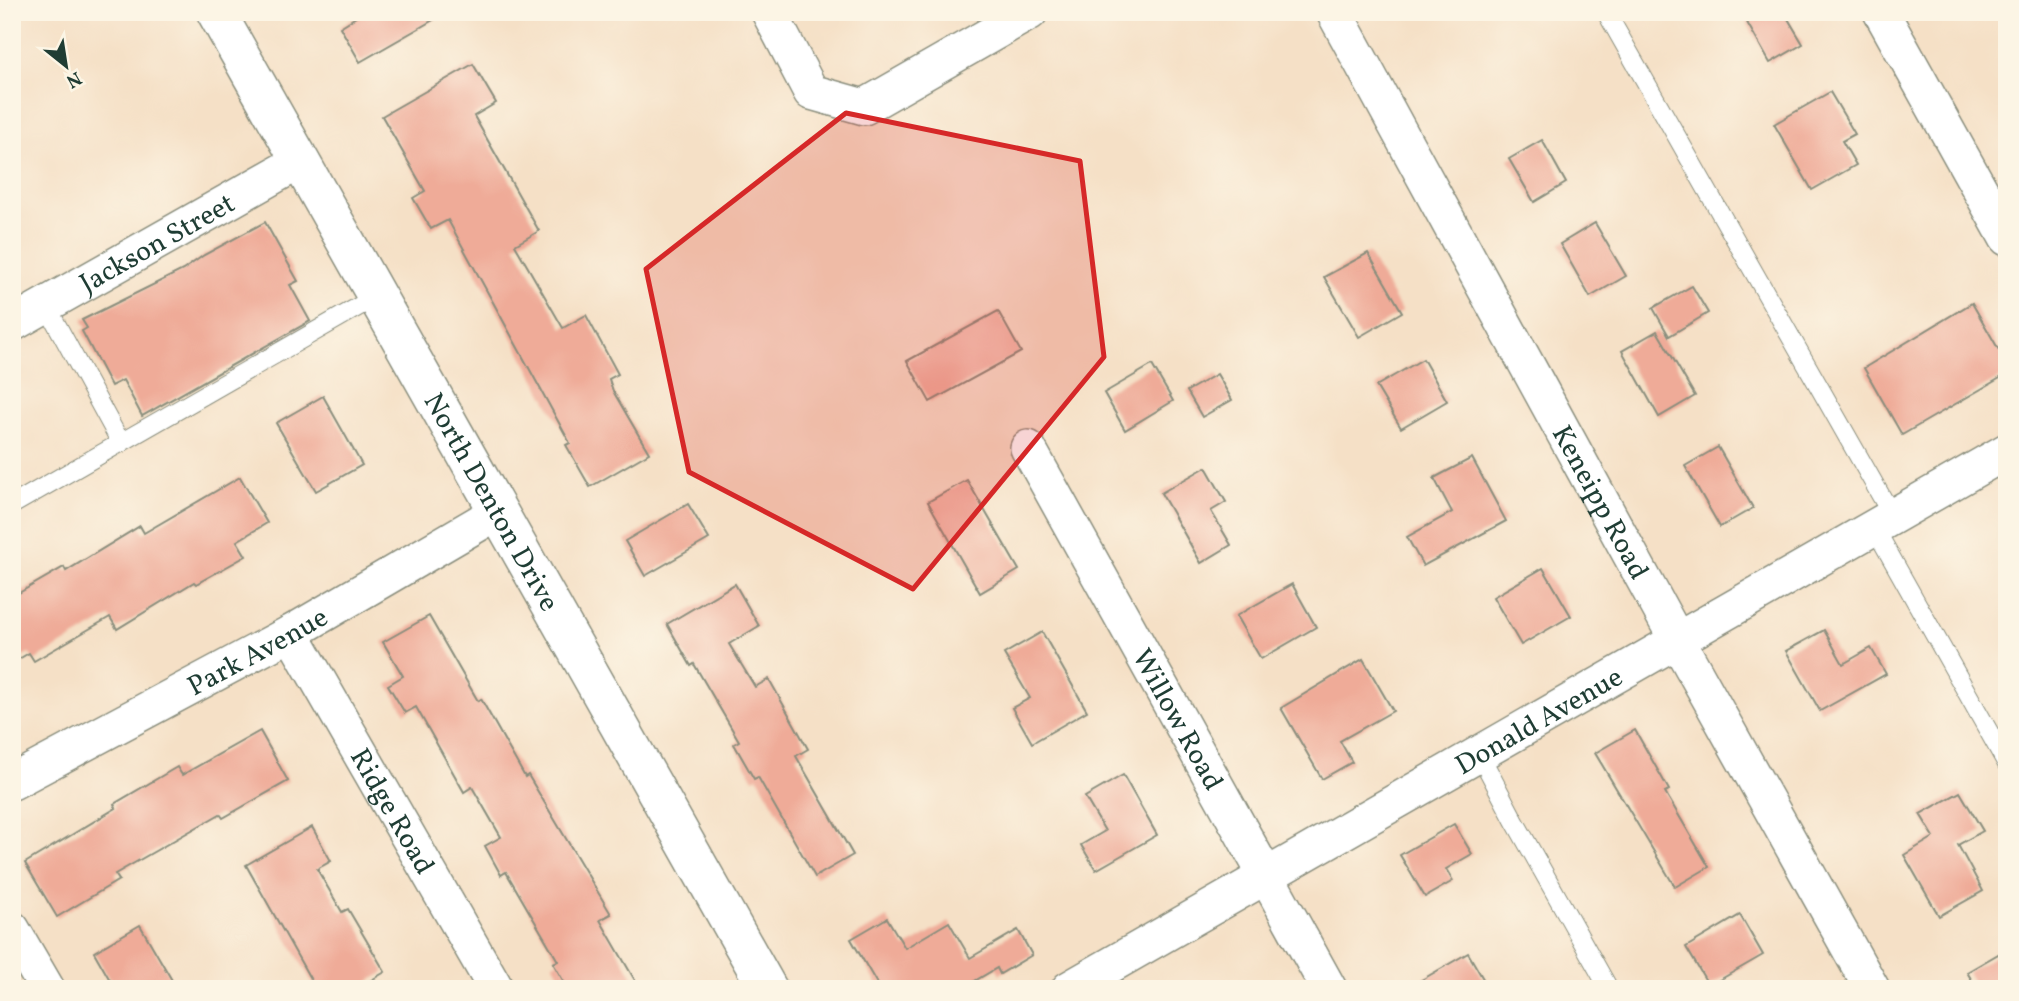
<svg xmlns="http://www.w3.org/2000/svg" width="2019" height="1001" font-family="Vollkorn,serif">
<rect width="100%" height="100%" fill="#fcf5e5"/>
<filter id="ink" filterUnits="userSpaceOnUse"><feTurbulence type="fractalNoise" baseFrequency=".0143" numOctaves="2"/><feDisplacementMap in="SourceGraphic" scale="14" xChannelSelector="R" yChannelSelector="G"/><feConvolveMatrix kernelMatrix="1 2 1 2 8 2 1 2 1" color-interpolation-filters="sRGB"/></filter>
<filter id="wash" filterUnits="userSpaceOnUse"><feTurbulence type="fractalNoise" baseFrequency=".00686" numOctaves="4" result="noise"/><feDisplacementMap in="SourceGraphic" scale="28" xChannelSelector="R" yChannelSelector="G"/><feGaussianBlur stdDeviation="1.57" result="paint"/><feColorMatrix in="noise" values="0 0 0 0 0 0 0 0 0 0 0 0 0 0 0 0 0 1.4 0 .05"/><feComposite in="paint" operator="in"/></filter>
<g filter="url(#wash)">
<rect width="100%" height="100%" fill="#f5e0c6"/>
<g id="blocks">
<g fill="#efab98">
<polygon points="364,12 447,12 360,62 340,27"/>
<polygon points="1741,12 1784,12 1803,44 1770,63"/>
<polygon points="473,64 496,103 474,116 539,231 515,245 563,328 586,315 618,374 609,379 613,391 649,453 590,487 566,445 570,443 448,220 431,229 413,198 425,191 382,116"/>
<polygon points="1830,92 1855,134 1842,141 1856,165 1812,190 1774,124"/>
<polygon points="1542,140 1566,183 1534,202 1509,159"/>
<polygon points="265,222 298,281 290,285 310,321 142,416 123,380 111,386 82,331 87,328 82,320 183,270 204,255"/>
<polygon points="1595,223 1626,276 1590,297 1560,244"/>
<polygon points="1368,253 1402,312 1359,337 1324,277"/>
<polygon points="1692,286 1708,313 1669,336 1653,308"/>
<polygon points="1972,303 2007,364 2007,374 1902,435 1864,368"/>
<polygon points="998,311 1021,352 930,402 907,361"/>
<polygon points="1657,331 1695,396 1659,417 1622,351"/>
<polygon points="1423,359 1447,401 1401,428 1376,386"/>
<polygon points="1152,365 1173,401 1125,430 1104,393"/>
<polygon points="1217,374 1232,400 1202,417 1187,391"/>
<polygon points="323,396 362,465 316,491 276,423"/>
<polygon points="1718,447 1753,508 1720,527 1685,466"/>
<polygon points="1472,458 1506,521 1423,566 1407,537 1452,512 1434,478"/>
<polygon points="1206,467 1226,502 1211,511 1231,545 1201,563 1161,493"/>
<polygon points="240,477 267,523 237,541 246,556 196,584 194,582 117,629 110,617 34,661 29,653 12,663 12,597 64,567 66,571 140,526 144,533"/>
<polygon points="967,480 1019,570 980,593 928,502"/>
<polygon points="688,504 709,539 645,576 625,541"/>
<polygon points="1543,568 1571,616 1521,645 1493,597"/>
<polygon points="735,584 759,626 729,644 755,687 769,679 808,749 796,756 853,855 815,877 758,777 754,779 734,744 739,741 694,664 691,666 667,624"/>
<polygon points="1292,584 1316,627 1261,659 1236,616"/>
<polygon points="429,616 478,701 481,699 525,777 528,775 611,914 600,920 640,989 568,989 553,963 558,961 506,872 501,875 485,846 501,837 472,787 464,792 416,707 405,713 388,685 403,676 383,642"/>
<polygon points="1824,630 1843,664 1871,648 1886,674 1820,711 1786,651"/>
<polygon points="1042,632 1087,711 1032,743 1012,708 1030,698 1004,654"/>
<polygon points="1363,659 1393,711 1340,741 1352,762 1322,779 1281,708"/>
<polygon points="1635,730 1669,790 1665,792 1709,867 1675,887 1595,753"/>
<polygon points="260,731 288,781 223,818 220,814 115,874 119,880 57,917 25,863 116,808 114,804 177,767 182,775"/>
<polygon points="1123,775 1157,835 1096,870 1081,845 1105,831 1085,797"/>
<polygon points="1960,792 1983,831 1958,845 1983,891 1939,916 1904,855 1934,837 1920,814"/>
<polygon points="1454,824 1472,854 1446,869 1453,881 1425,897 1400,855"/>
<polygon points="312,827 331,861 317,869 342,912 348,909 385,972 356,989 316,989 246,865"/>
<polygon points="1740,915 1763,955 1709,986 1686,947"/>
<polygon points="887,918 905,948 949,922 970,958 1018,930 1032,955 1000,974 997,968 961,989 880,989 851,939"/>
<polygon points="140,925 177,989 115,989 94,952"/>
<polygon points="2007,949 2007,989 1977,989 1967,972"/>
<polygon points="1468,953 1489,989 1406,989"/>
</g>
</g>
</g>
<g filter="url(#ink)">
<use href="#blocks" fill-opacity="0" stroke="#8a8e7d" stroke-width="2"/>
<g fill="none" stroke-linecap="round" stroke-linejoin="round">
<defs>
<g id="service">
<polyline points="1606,12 1893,517"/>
<polyline points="46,305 121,443"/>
<polyline points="12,505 377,296"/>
<polyline points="1874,527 2007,764"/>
<polyline points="1479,753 1514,820 1609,989"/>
</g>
<g id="minor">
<polyline points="769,12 811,92 864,107 1030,12"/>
<path id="s1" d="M1334 12 1677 640 1872 989"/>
<polyline points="1881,12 2007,238"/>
<path id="s2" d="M12 324 300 161"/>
<path id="s3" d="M1028 448 1329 989"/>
<path id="s4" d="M291 633 496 989"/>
<path id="s5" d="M12 782 291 633 498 512"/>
<polyline points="12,929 47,989"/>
<path id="s6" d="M1069 989 2007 451"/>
</g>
<g id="tertiary">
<path id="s7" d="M216 12 768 989"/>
</g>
</defs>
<use href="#service" stroke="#8a8e7d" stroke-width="20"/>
<use href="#minor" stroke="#8a8e7d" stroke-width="38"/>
<use href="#tertiary" stroke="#8a8e7d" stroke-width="41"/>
<use href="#service" stroke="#fff" stroke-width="18"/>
<use href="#minor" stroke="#fff" stroke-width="35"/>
<use href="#tertiary" stroke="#fff" stroke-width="38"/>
</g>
</g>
<path fill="#d62828" fill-opacity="0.2" stroke="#d62828" stroke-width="5" stroke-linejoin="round" d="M846 113 1080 161 1104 357 913 589 689 472 646 269Z"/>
<g text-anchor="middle" stroke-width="7" stroke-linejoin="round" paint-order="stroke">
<g font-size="28" fill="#1f3d34" stroke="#fcf5e5">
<text dy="10" stroke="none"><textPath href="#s2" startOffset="166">Jackson Street</textPath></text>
<text dy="10" stroke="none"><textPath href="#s7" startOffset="562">North Denton Drive</textPath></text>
<text dy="10" stroke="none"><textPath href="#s1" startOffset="558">Keneipp Road</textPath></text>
<text dy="10" stroke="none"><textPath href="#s5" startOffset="278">Park Avenue</textPath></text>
<text dy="10" stroke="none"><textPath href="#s3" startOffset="310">Willow Road</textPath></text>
<text dy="10" stroke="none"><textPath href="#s6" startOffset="541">Donald Avenue</textPath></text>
<text dy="10" stroke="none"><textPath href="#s4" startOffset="205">Ridge Road</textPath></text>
</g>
</g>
<rect width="2019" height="1001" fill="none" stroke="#fcf5e5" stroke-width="42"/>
<g transform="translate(66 66) rotate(150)" stroke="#fcf5e5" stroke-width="5" paint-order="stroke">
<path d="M0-5L12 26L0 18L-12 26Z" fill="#1f3d34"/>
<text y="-10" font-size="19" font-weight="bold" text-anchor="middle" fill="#1f3d34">N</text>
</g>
</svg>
